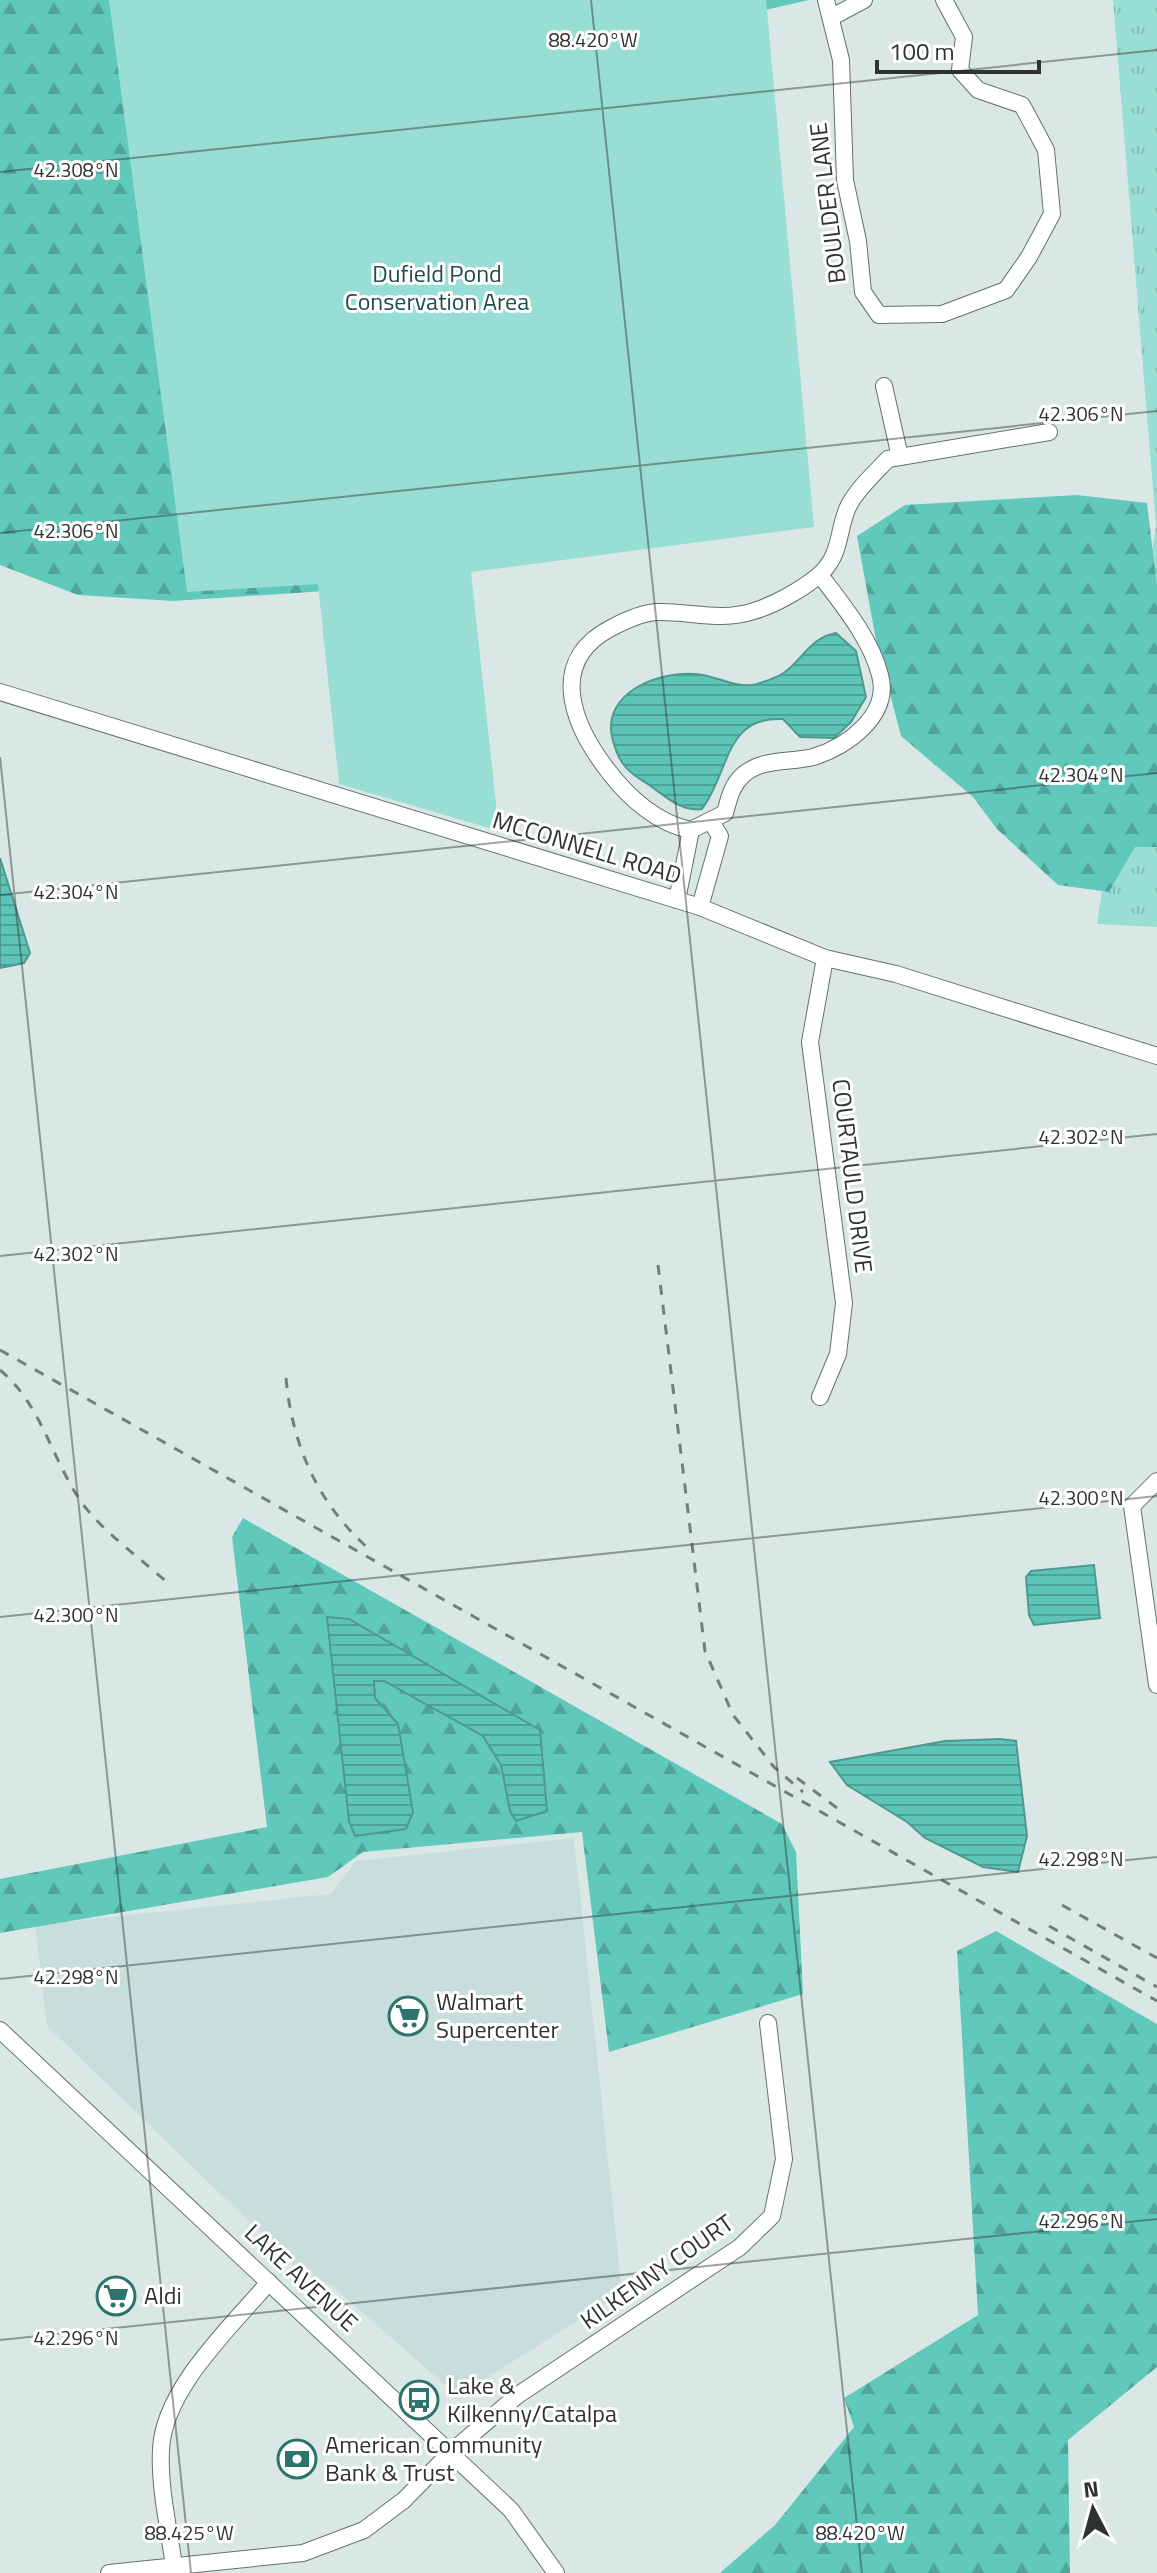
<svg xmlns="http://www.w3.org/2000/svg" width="1157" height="2573" font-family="'Titillium Web',sans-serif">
<defs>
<pattern id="grass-tufts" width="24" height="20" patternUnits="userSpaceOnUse" patternTransform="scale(2)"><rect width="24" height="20" fill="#99ded4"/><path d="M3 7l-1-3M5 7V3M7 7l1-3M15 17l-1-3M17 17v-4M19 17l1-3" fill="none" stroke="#84bfb6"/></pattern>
<pattern id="forest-firs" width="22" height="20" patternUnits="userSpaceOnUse" patternTransform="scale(2)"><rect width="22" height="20" fill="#61c9bc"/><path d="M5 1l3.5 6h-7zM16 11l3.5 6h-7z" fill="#50a499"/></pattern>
<pattern id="water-rules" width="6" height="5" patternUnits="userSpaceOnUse" patternTransform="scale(2)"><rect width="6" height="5" fill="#5dc5b8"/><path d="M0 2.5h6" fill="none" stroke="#4da196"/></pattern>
</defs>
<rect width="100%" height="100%" fill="#dae8e5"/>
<polygon fill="#c7dedb" points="574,1838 622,2293 458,2396 332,2286 294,2265 47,2026 35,1925 331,1894 356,1861"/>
<polygon fill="url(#grass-tufts)" points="1113,0 1157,0 1157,927 1097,924 1156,526"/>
<g fill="url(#forest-firs)">
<polygon points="0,0 809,0 756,12 340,590 173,601 78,595 0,565"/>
<polygon points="1077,495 1147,503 1157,586 1157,847 1135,847 1109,892 1058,885 997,829 973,797 901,736 876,640 857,536 905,505"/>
<polygon points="243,1518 782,1824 796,1852 803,1994 609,2052 582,1832 363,1852 328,1877 0,1933 0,1879 267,1827 232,1537"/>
<polygon points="996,1931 1157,2024 1157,2367 1068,2440 1070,2573 720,2573 775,2525 854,2427 844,2398 978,2315 957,1951"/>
</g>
<polygon fill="#99ded4" points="109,0 766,0 814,527 471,572 499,831 339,784 318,584 187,592"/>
<g fill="url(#water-rules)" stroke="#4f9990" stroke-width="2">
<path d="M836 633 856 651 866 697 851 722 834 738 800 737 783 719C724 716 730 772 702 809 678 813 660 790 640 779 624 769 618 759 613 741 599 692 662 668 703 675 720 678 739 689 757 684 766 681 777 678 785 672 804 658 810 638 836 633Z"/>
<polygon points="0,858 30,953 24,963 0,968"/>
<polygon points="1094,1565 1100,1618 1034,1625 1029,1615 1026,1577 1031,1571"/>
<polygon points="327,1617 349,1619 540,1730 547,1811 516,1821 510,1811 501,1765 483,1736 384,1681 374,1681 375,1698 398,1724 413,1812 406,1829 355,1836 349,1821"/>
<polygon points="1000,1739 1016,1741 1027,1836 1018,1872 983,1867 925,1838 907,1822 847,1785 830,1762 945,1741"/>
</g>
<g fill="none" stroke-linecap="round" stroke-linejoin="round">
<defs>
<g id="minor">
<polyline points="826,0 841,60 845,180 858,241 863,292 879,315 942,314 1006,290 1029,257 1052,214 1046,150 1022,105 978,90 960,70 964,37 944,0"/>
<polyline points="832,17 864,0"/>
<polyline points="884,386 900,457"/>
<polyline points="0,692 700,907 825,958 896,974 1157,1056"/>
<path d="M691 830C658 824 629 798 609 772 573 726 546 662 611 628 624 621 641 613 657 612 690 611 720 622 754 611 774 605 801 590 818 576 843 555 837 528 849 505 858 488 875 473 888 459L1049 432"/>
<path d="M691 830 725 813C729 799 731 786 743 775 762 758 790 763 813 757 847 747 891 715 880 675 871 639 842 604 820 575"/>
<polyline points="677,900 691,830"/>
<polyline points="700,907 720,836 711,822"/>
<polyline points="820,1397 838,1354 844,1303 810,1042 825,958"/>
<polyline points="1157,1481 1132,1506 1157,1685"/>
<polyline points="0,2030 511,2510 556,2573"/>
<path d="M174 2566C169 2529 159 2487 161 2450 163 2389 232 2326 269 2282"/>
<polyline points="109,2573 303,2553 364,2530 404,2500 450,2453 518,2395 740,2247 772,2216 784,2159 768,2023"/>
</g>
</defs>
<use href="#minor" stroke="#64706e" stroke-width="18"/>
<use href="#minor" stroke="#fff" stroke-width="16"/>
<g stroke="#757e7c" stroke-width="3" stroke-dasharray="10 10" stroke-linecap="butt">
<polyline points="658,1265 705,1651 733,1715 774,1767 803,1792"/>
<polyline points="0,1350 1157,2001"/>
<path d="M0 1370C41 1404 51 1457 80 1500 100 1530 143 1560 170 1585"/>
<path d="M286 1378C292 1445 318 1504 369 1549"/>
<polyline points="797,1778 845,1814"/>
<polyline points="1062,1905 1157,1958"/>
<polyline points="1049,1926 1157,1987"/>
</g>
</g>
<path fill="none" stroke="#2e3332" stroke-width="2" stroke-opacity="0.45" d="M591 0 862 2573M0 172 1157 50M0 533 1157 411M0 757 191 2573M0 895 1157 773M0 1256 1157 1134M0 1617 1157 1496M0 1979 1157 1857M0 2340 1157 2219"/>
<defs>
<symbol id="supermarket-ring" viewBox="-11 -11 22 22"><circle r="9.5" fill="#fff" stroke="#2d746c" stroke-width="1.5"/><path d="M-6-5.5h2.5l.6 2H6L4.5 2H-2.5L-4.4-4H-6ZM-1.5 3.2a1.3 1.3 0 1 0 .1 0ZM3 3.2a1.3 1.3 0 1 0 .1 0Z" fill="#2d746c"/></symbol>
<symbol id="bus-ring" viewBox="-11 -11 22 22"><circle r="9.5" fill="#fff" stroke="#2d746c" stroke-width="1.5"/><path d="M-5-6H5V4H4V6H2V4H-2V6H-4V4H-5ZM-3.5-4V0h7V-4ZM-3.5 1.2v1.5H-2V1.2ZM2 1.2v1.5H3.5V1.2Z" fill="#2d746c"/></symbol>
<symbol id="bank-ring" viewBox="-11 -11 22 22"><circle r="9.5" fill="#fff" stroke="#2d746c" stroke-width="1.5"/><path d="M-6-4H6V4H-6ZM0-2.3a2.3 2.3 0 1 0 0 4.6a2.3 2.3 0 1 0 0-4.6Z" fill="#2d746c"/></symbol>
</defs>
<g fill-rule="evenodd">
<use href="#supermarket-ring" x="386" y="1994" width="44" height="44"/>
<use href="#supermarket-ring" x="94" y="2274" width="44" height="44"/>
<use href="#bus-ring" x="397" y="2378" width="44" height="44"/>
<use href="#bank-ring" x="275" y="2437" width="44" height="44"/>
</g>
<g text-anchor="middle" stroke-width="6" stroke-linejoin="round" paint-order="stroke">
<g font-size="24" fill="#2e3332" stroke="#fff">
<text transform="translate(828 203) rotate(-97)" y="8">BOULDER LANE</text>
<text transform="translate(587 848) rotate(17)" y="8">MCCONNELL ROAD</text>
<text transform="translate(852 1176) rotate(83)" y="8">COURTAULD DRIVE</text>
<text transform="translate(657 2272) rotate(-35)" y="8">KILKENNY COURT</text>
<text transform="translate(301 2278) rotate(43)" y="8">LAKE AVENUE</text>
</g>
<g font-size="24" fill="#1f4d47" stroke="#fff">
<text x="437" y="282">Dufield Pond<tspan x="437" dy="28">Conservation Area</tspan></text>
</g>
<g font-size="24" fill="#2e3332" stroke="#fff" text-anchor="start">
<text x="436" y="2010">Walmart<tspan x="436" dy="28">Supercenter</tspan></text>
<text x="144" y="2304">Aldi</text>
<text x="447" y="2394">Lake &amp;<tspan x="447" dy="28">Kilkenny/Catalpa</tspan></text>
<text x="325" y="2453">American Community<tspan x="325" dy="28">Bank &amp; Trust</tspan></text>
</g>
</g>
<g font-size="20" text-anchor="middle" fill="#2e3332" stroke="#fff" stroke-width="6" stroke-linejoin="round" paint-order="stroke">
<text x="593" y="47">88.420°W</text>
<text x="76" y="177">42.308°N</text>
<text x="1081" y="421">42.306°N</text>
<text x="76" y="538">42.306°N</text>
<text x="1081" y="782">42.304°N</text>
<text x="76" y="899">42.304°N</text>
<text x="1081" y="1144">42.302°N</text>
<text x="76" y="1261">42.302°N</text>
<text x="1081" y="1505">42.300°N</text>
<text x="76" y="1622">42.300°N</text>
<text x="1081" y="1866">42.298°N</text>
<text x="76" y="1984">42.298°N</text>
<text x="1081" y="2228">42.296°N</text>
<text x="76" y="2345">42.296°N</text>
<text x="189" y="2540">88.425°W</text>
<text x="860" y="2540">88.420°W</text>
</g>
<g transform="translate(1093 2509) rotate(354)" stroke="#ffffff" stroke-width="6" paint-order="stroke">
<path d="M0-6L14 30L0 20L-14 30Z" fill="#2e3332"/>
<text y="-12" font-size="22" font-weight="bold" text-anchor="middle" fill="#2e3332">N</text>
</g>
<path d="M877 60v12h162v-12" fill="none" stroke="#2e3332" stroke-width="4"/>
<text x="889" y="60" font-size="24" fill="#2e3332" stroke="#ffffff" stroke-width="6" paint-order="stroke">100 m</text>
</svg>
